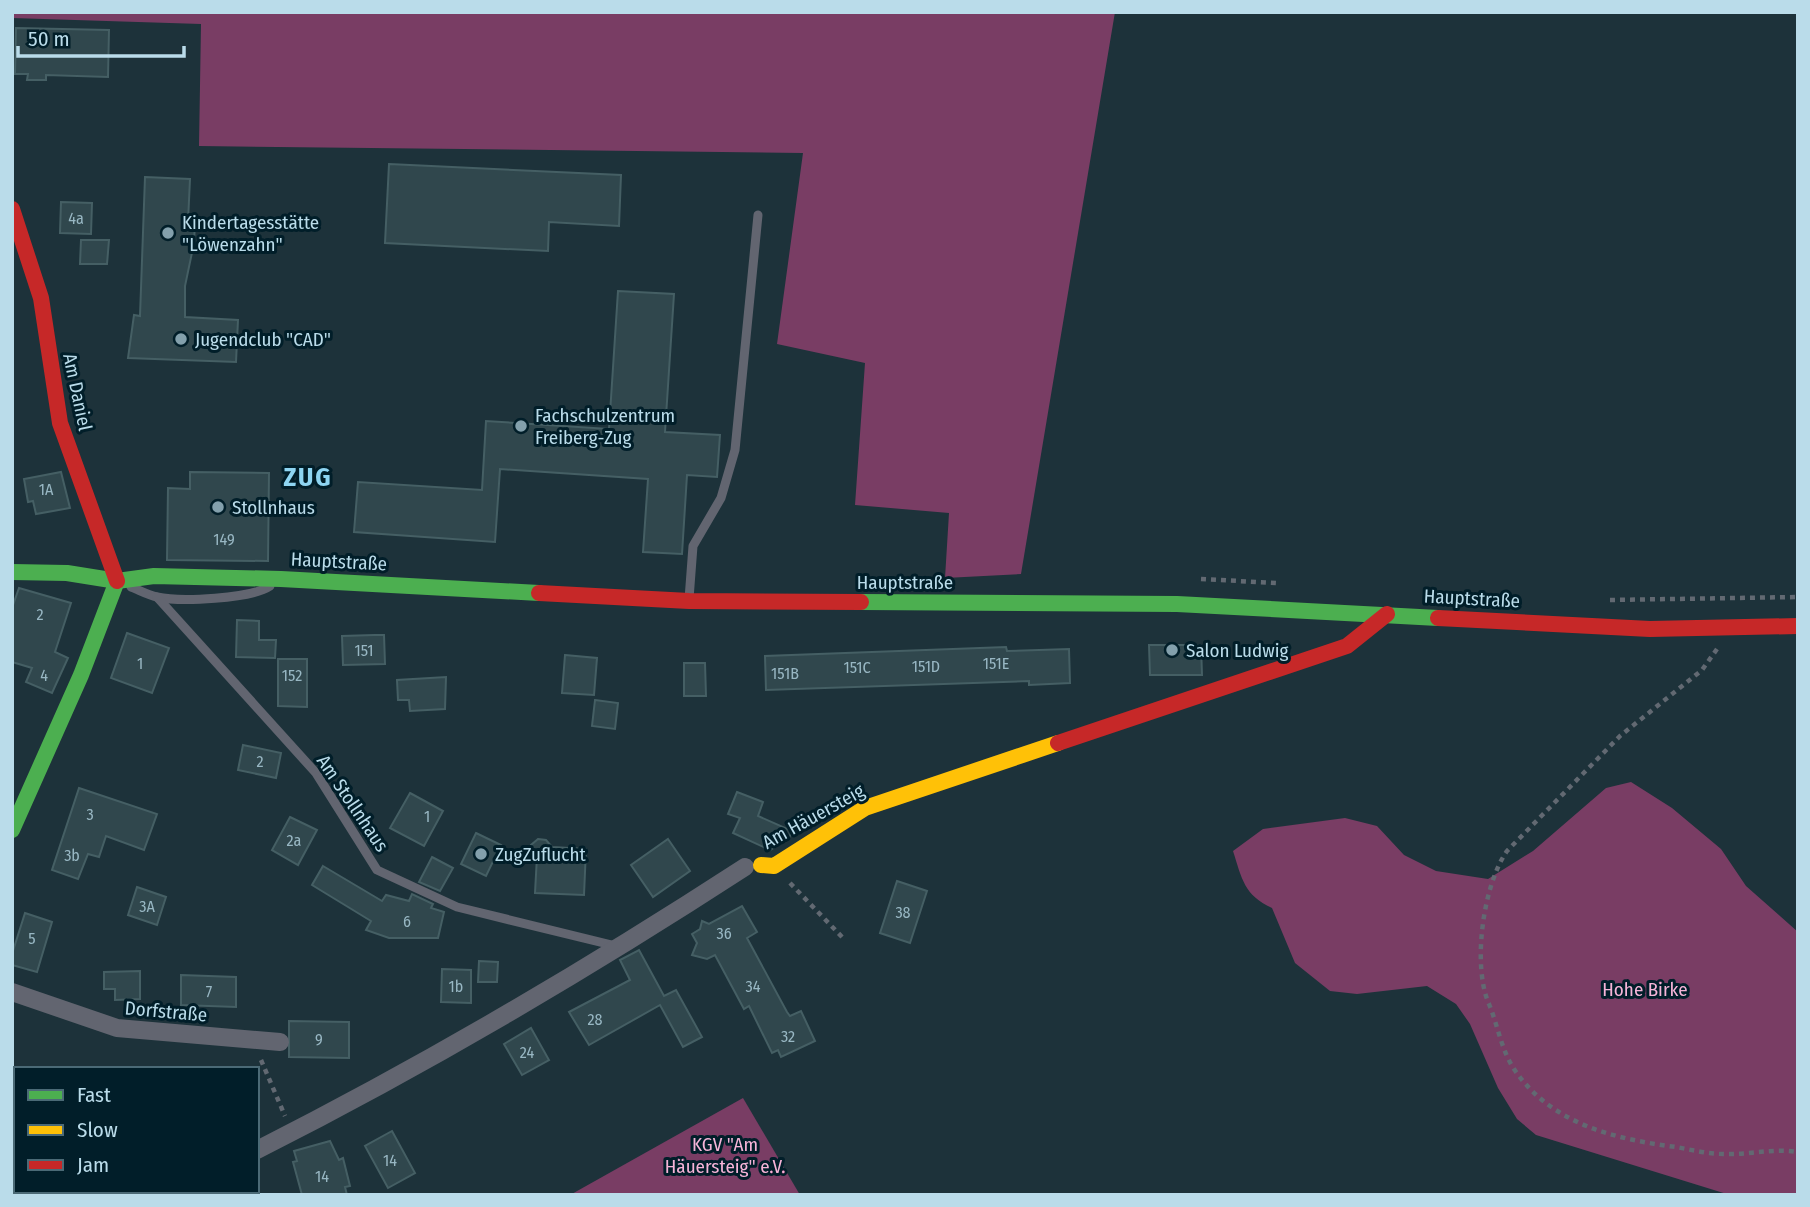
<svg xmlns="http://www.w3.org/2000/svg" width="1810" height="1207" font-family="'Fira Sans Condensed',sans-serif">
<rect width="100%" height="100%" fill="#1d323a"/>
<g fill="#793d64">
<polygon points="12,12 1115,12 1021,574 945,578 949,513 855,505 865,363 777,344 803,153 199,146 201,24 12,18"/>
<path d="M1631 782 1672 808 1721 849 1746 886 1798 932V1195H1730L1536 1135 1517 1119 1498 1088 1470 1024 1456 1004 1427 986 1357 994 1330 991 1295 963 1272 908C1244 895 1242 879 1233 851L1263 829 1345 818 1377 826 1404 855 1436 871 1488 879 1533 851 1606 788Z"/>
<polygon points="743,1098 800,1195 570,1195"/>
</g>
<g fill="#30474d" stroke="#455f64" stroke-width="2">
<polygon points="16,28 109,30 108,77 46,75 46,80 27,80 28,74 15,74"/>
<polygon points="389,164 621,175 619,226 549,222 548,251 385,243"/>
<polygon points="145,177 190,179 188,222 195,222 194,243 185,286 185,317 238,320 236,362 128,358 134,315 140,316"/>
<polygon points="61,202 92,203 91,234 60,233"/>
<polygon points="81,240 109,240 107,264 80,264"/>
<polygon points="618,291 674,294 665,432 720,435 717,477 687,475 682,554 643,552 648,479 500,469 495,542 354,532 358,482 482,490 486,421 609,429"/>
<polygon points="61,472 70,508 36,514 33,501 28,502 24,479"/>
<polygon points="190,472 269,473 268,561 167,560 168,488 190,489"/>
<polygon points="19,588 71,603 55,652 68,658 52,693 26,682 32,668 12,662 12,608"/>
<polygon points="237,620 259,621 259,640 276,640 275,658 236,657"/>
<polygon points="127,633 169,648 152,693 111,678"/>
<polygon points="374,635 384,635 385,664 343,665 342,636"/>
<polygon points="1149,645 1201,645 1202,675 1150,675"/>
<polygon points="1006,647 1007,651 1069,649 1070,683 1029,685 1029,681 766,690 765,656"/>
<polygon points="565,655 597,658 594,695 562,693"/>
<polygon points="278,659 307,659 307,707 278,706"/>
<polygon points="684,663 705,663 706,696 684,696"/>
<polygon points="446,677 445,709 410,711 409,700 398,700 397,680"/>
<polygon points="595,700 618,703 615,729 592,726"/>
<polygon points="243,745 281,753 276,778 238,770"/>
<polygon points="79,788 157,814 144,850 106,836 99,857 88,854 78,879 52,870"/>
<polygon points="737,792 763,802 758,816 792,831 789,838 770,850 733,833 740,818 728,814"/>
<polygon points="410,793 443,811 424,846 390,828"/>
<polygon points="290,817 317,830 298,865 272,850"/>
<polygon points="476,833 501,845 486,876 461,864"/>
<polygon points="538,839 546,840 552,847 586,849 584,895 535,893 537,856 532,853 531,845"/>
<polygon points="668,839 690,871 653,897 631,865"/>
<polygon points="432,857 453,868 440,891 419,882"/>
<polygon points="323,866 382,901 386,895 409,901 412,894 433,904 431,908 444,912 438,938 389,938 366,930 371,921 312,885"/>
<polygon points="897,881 927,891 910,943 880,933"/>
<polygon points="137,887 166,897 157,925 128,915"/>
<polygon points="742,906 757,932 747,938 787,1012 790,1016 801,1011 815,1041 781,1057 778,1050 772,1053 749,1006 744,1009 715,955 707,959 692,955 697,943 692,934 700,929 702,921 709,924"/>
<polygon points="25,913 52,922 37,972 12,965 12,954"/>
<polygon points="639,950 664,996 676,990 702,1037 683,1047 660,1005 589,1045 569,1012 630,980 620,960"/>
<polygon points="479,961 498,962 497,982 478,982"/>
<polygon points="442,969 471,970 471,1003 441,1002"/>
<polygon points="140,971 140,999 115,1000 115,989 104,989 104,972"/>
<polygon points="181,975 236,977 236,1007 181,1005"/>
<polygon points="289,1021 349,1022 349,1058 289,1057"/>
<polygon points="531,1028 549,1060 522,1075 504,1044"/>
<polygon points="392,1131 415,1173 388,1188 365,1146"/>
<polygon points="330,1141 339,1160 343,1158 350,1186 345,1187 347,1195 302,1195 293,1162 297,1161 294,1151"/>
</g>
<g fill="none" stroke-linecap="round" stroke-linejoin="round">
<g stroke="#626972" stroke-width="4.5" stroke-dasharray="5 5" stroke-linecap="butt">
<polyline points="1201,579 1276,583"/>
<polyline points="1610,600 1798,597"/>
<path d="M1717 649 1702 670 1620 736 1507 851C1483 885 1472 966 1489 1004 1498 1026 1501 1049 1514 1069 1551 1124 1614 1139 1676 1147 1692 1150 1708 1154 1724 1154 1749 1155 1772 1148 1798 1152"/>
<polyline points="790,883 843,938"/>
<polyline points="261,1060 285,1116"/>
</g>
<g stroke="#626570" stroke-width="9">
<path d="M131 587C139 590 148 595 157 597 180 602 251 599 270 586"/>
<polyline points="157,597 316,773 377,870 457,907 616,946"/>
<polyline points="689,599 693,546 721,498 735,450 758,215"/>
</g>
<g stroke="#626570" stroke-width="18">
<polyline points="12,992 117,1028 280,1042"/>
<path d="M257 1150C425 1065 588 969 745 867"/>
<polyline points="169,1195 176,1191"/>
</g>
<g stroke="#4caf50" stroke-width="16">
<polyline points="12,572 67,573 117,581 154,576 281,579 539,593"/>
<polyline points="861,602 1177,604 1438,618"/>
<polyline points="12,830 81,675 117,581"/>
</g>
<polyline stroke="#ffc107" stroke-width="16" points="761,865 774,866 865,808 1058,743"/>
<g stroke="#c62828" stroke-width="16">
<polyline points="12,209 41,298 60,423 117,581"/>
<polyline points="539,593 689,601 861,602"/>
<polyline points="1438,618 1650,629 1798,626"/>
<polyline points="1058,743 1347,646 1387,614"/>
</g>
</g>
<g fill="#83a0ac" stroke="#011e29" stroke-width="2.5">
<circle cx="168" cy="233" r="7"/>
<circle cx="181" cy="339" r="7"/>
<circle cx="521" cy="426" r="7"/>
<circle cx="218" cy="507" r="7"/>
<circle cx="1172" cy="650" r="7"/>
<circle cx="481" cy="854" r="7"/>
</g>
<g text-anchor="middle" stroke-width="6" stroke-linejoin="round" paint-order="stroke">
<g font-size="16" fill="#98b7c3">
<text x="76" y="224">4a</text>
<text x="46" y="495">1A</text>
<text x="224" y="545">149</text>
<text x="40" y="620">2</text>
<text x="364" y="656">151</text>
<text x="140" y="669">1</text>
<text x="996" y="669">151E</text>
<text x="926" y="672">151D</text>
<text x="857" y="673">151C</text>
<text x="785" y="679">151B</text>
<text x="44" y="681">4</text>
<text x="292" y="681">152</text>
<text x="260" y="767">2</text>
<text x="90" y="820">3</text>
<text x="427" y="822">1</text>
<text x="294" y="846">2a</text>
<text x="72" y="861">3b</text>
<text x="147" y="912">3A</text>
<text x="903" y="918">38</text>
<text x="407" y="927">6</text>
<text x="724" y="939">36</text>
<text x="32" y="944">5</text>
<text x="456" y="992">1b</text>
<text x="753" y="992">34</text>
<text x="209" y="997">7</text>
<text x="595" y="1025">28</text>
<text x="788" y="1042">32</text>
<text x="319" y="1045">9</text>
<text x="527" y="1058">24</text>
<text x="390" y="1166">14</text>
<text x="322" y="1182">14</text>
</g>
<g font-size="19" fill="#badcea" stroke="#011e29" text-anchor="start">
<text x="182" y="229">Kindertagesstätte<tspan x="182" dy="22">"Löwenzahn"</tspan></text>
<text x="195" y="346">Jugendclub "CAD"</text>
<text x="535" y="422">Fachschulzentrum<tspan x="535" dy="22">Freiberg-Zug</tspan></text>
<text x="232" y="514">Stollnhaus</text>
<text x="1186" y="657">Salon Ludwig</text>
<text x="495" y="861">ZugZuflucht</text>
</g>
<g font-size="19" fill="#badcea" stroke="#011e29">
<text transform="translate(78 392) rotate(78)" y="7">Am Daniel</text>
<text transform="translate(339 561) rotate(3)" y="7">Hauptstraße</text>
<text x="905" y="589">Hauptstraße</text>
<text transform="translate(1472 598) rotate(3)" y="7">Hauptstraße</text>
<text transform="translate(353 803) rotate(56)" y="7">Am Stollnhaus</text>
<text transform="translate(813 816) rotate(-29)" y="7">Am Häuersteig</text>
<text transform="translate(166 1011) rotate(5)" y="7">Dorfstraße</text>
</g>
<g font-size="19" fill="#f6b4d8" stroke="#011e29">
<text x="1645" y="996">Hohe Birke</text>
<text x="725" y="1151">KGV "Am<tspan x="725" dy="22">Häuersteig" e.V.</tspan></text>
</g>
<g font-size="26" font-weight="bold" letter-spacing="2" fill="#8ed5f2" stroke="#011e29">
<text x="308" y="486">ZUG</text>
</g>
</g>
<rect width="1810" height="1207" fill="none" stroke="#badcea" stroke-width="28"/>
<rect x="14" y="1067" width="245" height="126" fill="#011e29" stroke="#4b6a76" stroke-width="2"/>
<rect x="28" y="1090" width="35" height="10" fill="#4caf50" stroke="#4b6a76" stroke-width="2"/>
<text x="77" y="1102" font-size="21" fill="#badcea">Fast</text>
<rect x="28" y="1125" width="35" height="10" fill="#ffc107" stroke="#4b6a76" stroke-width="2"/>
<text x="77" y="1137" font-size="21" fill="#badcea">Slow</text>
<rect x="28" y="1160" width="35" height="10" fill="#c62828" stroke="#4b6a76" stroke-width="2"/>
<text x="77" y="1172" font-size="21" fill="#badcea">Jam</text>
<path d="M18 46v10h166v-10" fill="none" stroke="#badcea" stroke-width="3.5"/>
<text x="28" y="46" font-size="21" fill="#badcea" stroke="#011e29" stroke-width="5" paint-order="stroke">50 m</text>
</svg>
